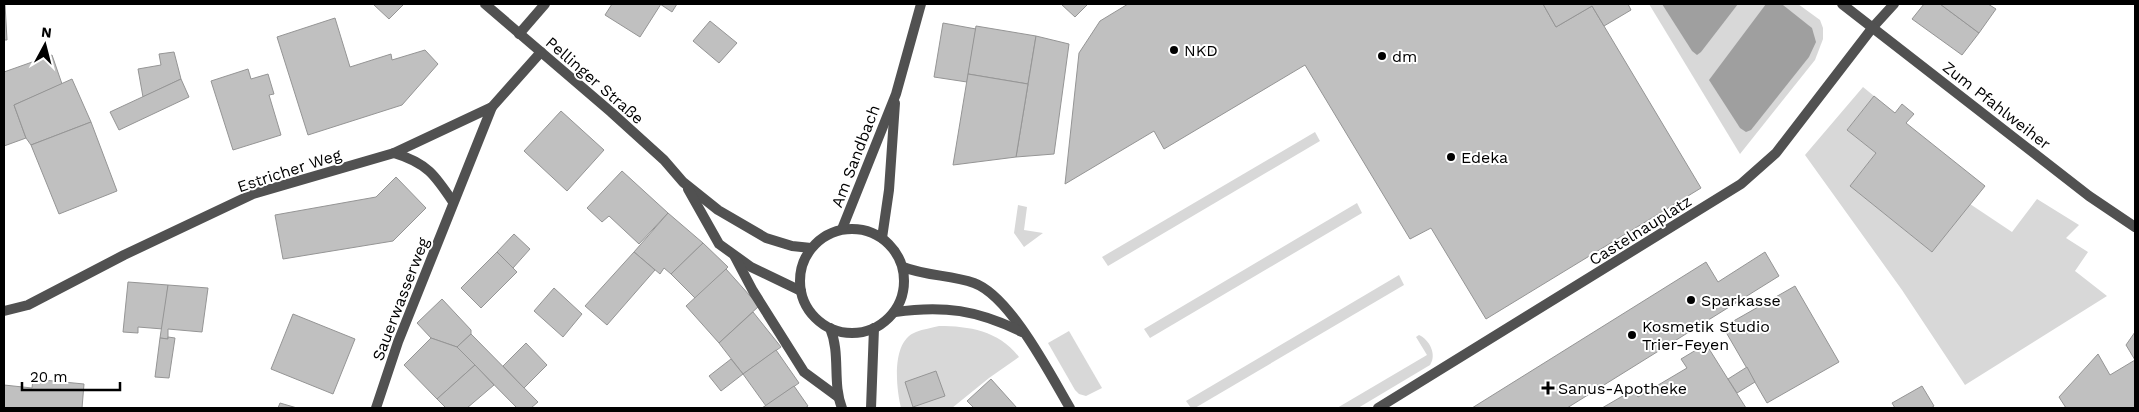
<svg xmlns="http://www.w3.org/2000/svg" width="2139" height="412" font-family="'Work Sans',sans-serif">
<rect width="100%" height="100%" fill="#fff"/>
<g fill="#d8d8d8">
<polygon points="1649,4 1798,4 1820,20 1823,28 1823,39 1815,60 1740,154"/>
<polygon points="1863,87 1874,96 1847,130 1876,153 1850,186 1932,252 1970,204 2012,232 2037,199 2079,225 2066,238 2088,252 2075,271 2107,296 1965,385 1902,290 1805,155"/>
<polygon points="1315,132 1320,141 1108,266 1102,257"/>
<polygon points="1357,203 1362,213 1150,338 1144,329"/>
<polygon points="1018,205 1027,207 1024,230 1043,233 1024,247 1014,233"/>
<polygon points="1399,275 1404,285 1195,408 1191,408 1186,401"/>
<path d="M939 326C970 326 999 331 1019 357L989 378 952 408H901C896 387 891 341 916 332 923 329 932 328 939 326Z"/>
<polygon points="1069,331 1102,388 1086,396 1079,394 1075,390 1048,343"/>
<path d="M1419 335C1430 340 1437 355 1430 365L1358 408H1337L1427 355 1416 337Z"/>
</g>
<g fill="#9f9f9f">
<polygon points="1662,4 1738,4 1701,52 1697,55 1692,51"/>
<polygon points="1766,4 1783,5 1812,28 1816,42 1809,57 1751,130 1746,132 1740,128 1709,80"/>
</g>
<g fill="#c0c0c0" stroke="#959595">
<polygon points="4,4 5,4 7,40 4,40"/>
<polygon points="373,4 404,4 389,19"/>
<polygon points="612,4 661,4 640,37 605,15"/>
<polygon points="660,4 677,4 672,12"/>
<polygon points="1061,4 1088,4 1075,17"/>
<polygon points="1128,4 1543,4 1556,27 1592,6 1701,188 1486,319 1431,228 1410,239 1305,65 1164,149 1154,131 1065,184 1079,53 1100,21"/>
<polygon points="1543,4 1628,4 1631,10 1604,26 1592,6 1556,27"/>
<polygon points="1924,4 1940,4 1979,33 1962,55 1912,19"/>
<polygon points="1940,4 1988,4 1996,9 1979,33"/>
<polygon points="335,18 350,67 391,54 392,60 425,50 438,64 402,105 308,135 277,37"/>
<polygon points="710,21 737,43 719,63 693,41"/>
<polygon points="943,23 976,29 967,82 934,77"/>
<polygon points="976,26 1036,36 1028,84 968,74"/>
<polygon points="1036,36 1069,44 1054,154 1016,157"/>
<polygon points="174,52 181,79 143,97 138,69 161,65 159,54"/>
<polygon points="52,55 62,84 14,105 26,138 4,146 4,72"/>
<polygon points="248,69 251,79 268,74 274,94 269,95 281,135 233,150 211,81"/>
<polygon points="968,74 1028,84 1016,157 953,165"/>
<polygon points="72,79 91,122 31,145 26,138 14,105"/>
<polygon points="181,79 189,97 119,130 110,112"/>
<polygon points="1874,96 1895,113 1902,104 1914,114 1906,123 1985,186 1932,252 1850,186 1876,153 1847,130"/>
<polygon points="561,111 604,150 567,191 524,151"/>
<polygon points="91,122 117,191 59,214 31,145"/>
<polygon points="622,171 668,213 639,244 609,216 602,222 587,208"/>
<polygon points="396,177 426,208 393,241 283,259 275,215 376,197"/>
<polygon points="668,213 703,243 671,274 664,268 660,274 634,252"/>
<polygon points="514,234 530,249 513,268 497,252"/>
<polygon points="703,243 728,267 696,299 671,274"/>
<polygon points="497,252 517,272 481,308 461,288"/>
<polygon points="634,252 655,270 607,325 585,306"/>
<polygon points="1765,252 1779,276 1567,408 1472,408 1706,262 1718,282"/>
<polygon points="726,269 759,306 719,343 686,306"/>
<polygon points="128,282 168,285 163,329 138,327 138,333 123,332"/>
<polygon points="168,285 208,288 202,332 168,329 168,339 160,338"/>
<polygon points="1795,286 1839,362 1767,403 1723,327"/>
<polygon points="554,288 582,314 563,337 534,311"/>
<polygon points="442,299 471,330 471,334 457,347 431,338 417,323"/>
<polygon points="753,312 781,347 743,374 719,343"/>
<polygon points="293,314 355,339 333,394 271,369"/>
<polygon points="2135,332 2135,408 2066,408 2059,397 2098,354 2110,375 2135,360 2126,345"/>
<polygon points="471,334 538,402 531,408 517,408 457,347"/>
<polygon points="168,337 175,338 169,378 155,377 160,338 168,339"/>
<polygon points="431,338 457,347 475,365 437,399 404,365"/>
<polygon points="526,343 547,365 524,388 503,366"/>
<polygon points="1706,344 1746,408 1602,408 1633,390 1638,397 1687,368 1681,359"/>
<polygon points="776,350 799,383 766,406 743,374"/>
<polygon points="731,359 743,374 721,391 709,376"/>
<polygon points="475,365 494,385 467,408 446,408 437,399"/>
<polygon points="1747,367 1755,382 1737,393 1728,379"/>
<polygon points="936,371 945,396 913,407 905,382"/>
<polygon points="33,379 84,384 82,408 4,408 4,385 32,388"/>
<polygon points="991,379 1017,408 974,408 967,401"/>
<polygon points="794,386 808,406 805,408 762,408"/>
<polygon points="1922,386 1934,406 1931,408 1895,408 1892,403"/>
<polygon points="280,403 297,408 278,408"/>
</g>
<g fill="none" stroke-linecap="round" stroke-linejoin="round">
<g stroke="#515151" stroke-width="10">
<polyline points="485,4 611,112 664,160 683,182 718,210 766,238 792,246 811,248"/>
<polyline points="519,34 545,4"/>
<path d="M394 153C427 163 435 175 453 202"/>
<polyline points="688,189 719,244 751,267 801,291"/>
<polyline points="735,257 753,291 804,372 838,397"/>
<path d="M903 267C926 276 951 275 974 283 1010 296 1050 374 1070 408"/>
<polyline points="4,311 28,305 124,255 253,194 394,153 492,107 541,52"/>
<path d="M895 312C944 305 977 310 1022 332"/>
<polyline points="376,408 398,342 492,107"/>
<polyline points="1378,408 1741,184 1776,153 1873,27 1894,4"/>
</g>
<g stroke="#515151" stroke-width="10">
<polyline points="1842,4 2089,196 2135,227"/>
<circle cx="852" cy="281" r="52"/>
<polyline points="842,229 896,94 921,4"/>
<polyline points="882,238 889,190 895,103"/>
<path d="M830 328C841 354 832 383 842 408"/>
<polyline points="871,408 874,328"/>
</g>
</g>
<g fill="#000" stroke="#fff" stroke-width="2">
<circle cx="1174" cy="50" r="5"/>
<circle cx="1382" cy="56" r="5"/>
<circle cx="1451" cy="157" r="5"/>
<circle cx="1691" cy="300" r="5"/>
<circle cx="1632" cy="335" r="5"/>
<path d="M1545.5 380.5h5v5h5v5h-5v5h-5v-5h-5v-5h5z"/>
</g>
<g text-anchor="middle" stroke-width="4" stroke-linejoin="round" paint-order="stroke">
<g font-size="16" fill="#000" stroke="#fff" text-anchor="start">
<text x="1184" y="56">NKD</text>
<text x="1392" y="62">dm</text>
<text x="1461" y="163">Edeka</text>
<text x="1701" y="306">Sparkasse</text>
<text x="1642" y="332">Kosmetik Studio<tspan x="1642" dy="18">Trier-Feyen</tspan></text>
<text x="1558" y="394">Sanus-Apotheke</text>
</g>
<g font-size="16" fill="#000" stroke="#fff">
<text transform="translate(595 80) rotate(41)" y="6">Pellinger Straße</text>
<text transform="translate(1997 105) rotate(38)" y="6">Zum Pfahlweiher</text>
<text transform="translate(855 156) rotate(-69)" y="6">Am Sandbach</text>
<text transform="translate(289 170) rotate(-18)" y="6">Estricher Weg</text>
<text transform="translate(1640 230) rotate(-32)" y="6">Castelnauplatz</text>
<text transform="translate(400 299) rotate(-69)" y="6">Sauerwasserweg</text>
</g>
</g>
<rect width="2139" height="412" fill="none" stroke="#000000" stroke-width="10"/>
<g transform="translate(45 45) rotate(7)" stroke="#ffffff" stroke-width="4" paint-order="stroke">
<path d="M0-4L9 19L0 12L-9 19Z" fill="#000000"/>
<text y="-8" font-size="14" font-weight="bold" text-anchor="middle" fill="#000000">N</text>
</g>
<path d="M22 382v8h98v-8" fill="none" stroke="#000000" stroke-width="2.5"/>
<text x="30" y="382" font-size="15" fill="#000000" stroke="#ffffff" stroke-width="4" paint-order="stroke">20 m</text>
</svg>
